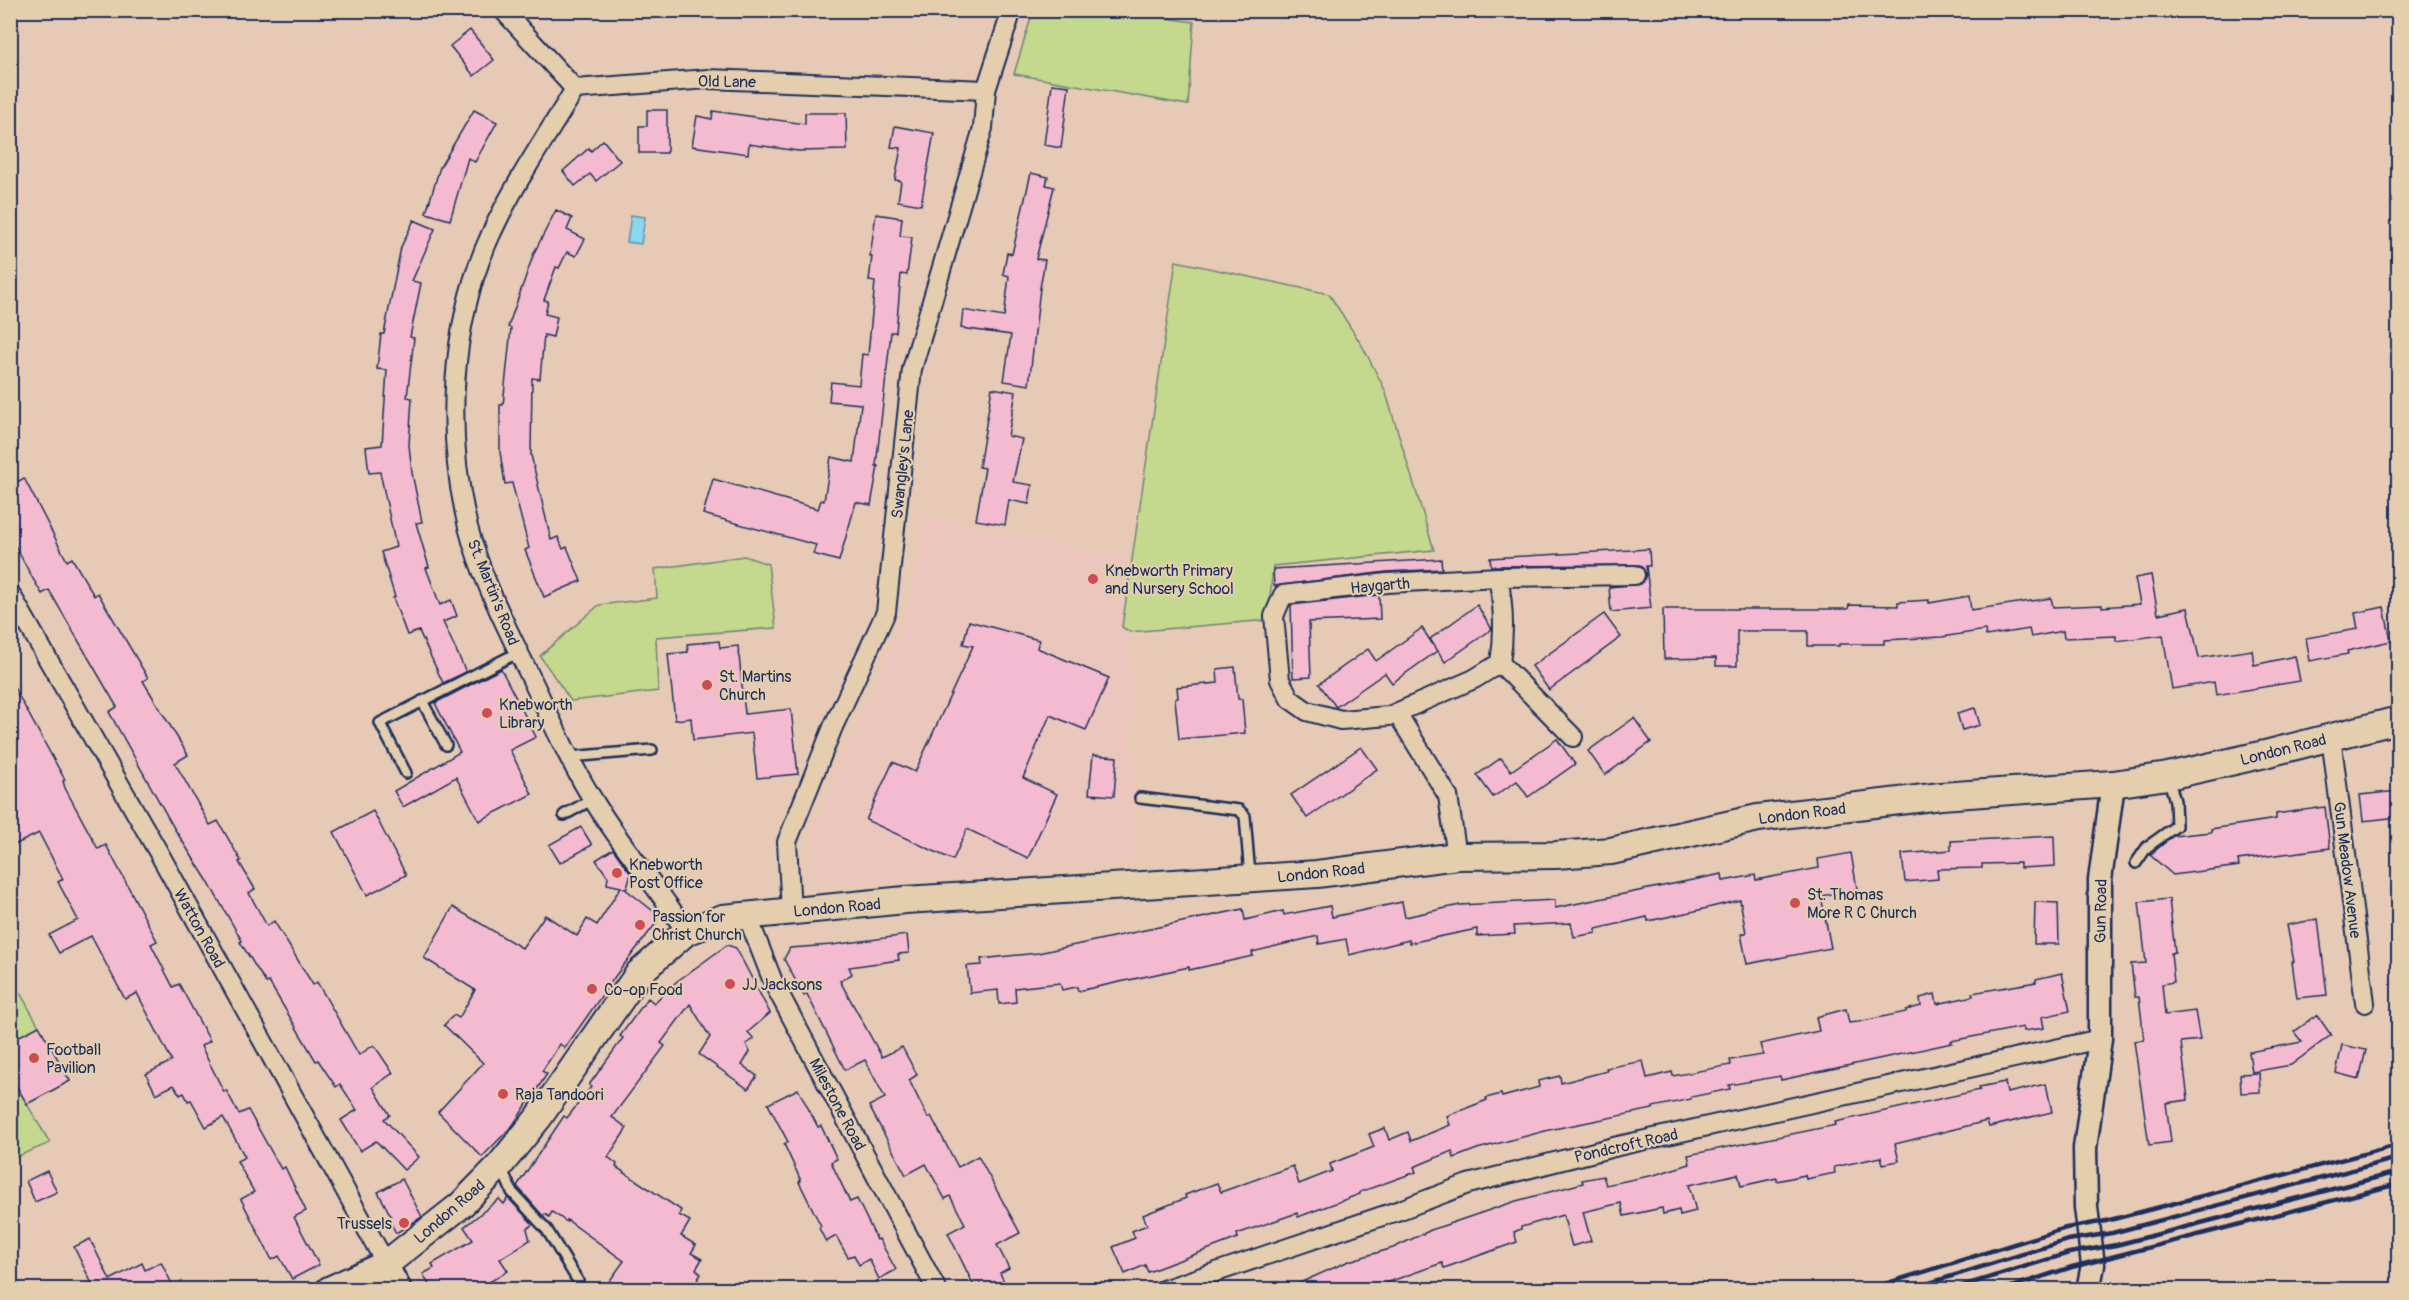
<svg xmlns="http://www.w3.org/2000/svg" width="2409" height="1300" font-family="Pangolin,sans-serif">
<rect width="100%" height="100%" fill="#e7cab5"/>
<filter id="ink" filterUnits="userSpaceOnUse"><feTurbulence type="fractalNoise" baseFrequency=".0167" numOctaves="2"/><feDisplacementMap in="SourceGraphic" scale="12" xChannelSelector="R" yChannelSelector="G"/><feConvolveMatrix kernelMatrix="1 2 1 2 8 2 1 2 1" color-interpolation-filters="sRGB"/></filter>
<g filter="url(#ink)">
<polygon fill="#ebc6bd" points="1176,261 1289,566 1273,567 1268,620 1130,632 1137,861 1006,875 845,885 826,882 814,862 812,828 914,591 922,515 1132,559"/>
<g fill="#c4d88e" stroke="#708476" stroke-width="1.5">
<polygon points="1033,11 1113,11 1194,22 1188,105 1014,74"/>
<polygon points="1176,261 1329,294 1363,347 1385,390 1434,550 1273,566 1268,620 1130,632 1122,627"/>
<polygon points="744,556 768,564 776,628 656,637 658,691 571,701 540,656 599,605 657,598 655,569"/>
<polygon points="10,975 70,1081 27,1104 50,1143 11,1159"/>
</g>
<polygon fill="#8bd6ec" stroke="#5e93b3" stroke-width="1.5" points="631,215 645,217 641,244 627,242"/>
<g fill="#f4bbd0" stroke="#1b2f5e" stroke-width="1.5">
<polygon points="470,30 494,60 474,76 450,46"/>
<polygon points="1052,84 1069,86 1061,148 1044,145"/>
<polygon points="474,110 497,122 475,162 468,158 450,220 426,213 440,167"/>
<polygon points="647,110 667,110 667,153 639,153 639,126 647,126"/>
<polygon points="713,111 805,124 805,113 846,113 847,150 798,151 749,144 748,154 692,146 697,116 712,119"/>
<polygon points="895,126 934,133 921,205 898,201 901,181 895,180 901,148 891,147"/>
<polygon points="603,140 620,161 596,181 590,174 575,186 563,171 589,148 591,151"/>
<polygon points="1031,173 1048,177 1046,185 1054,187 1036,259 1045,260 1040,288 1029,385 1004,381 1011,335 961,328 963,310 1004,317 1009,276 1003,274 1007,253 1012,254"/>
<polygon points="556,210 572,218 567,230 585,239 576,256 567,252 559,268 556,267 544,300 548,301 545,314 557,317 553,337 544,335 540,379 532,378 531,455 551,540 558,537 563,549 567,547 581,581 544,597 525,550 529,548 512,483 505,484 500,452 500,405 503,405 511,328 508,327 534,253"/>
<polygon points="876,214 902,218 900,236 912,237 907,275 901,274 896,332 891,332 876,466 878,466 871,505 856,502 839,561 813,554 816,545 703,514 713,479 818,509 821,500 824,501 831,457 854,462 861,404 829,401 831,382 859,385 862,354 868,355 875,282 869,281 872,256 870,256"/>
<polygon points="414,220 435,229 412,281 421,283 410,337 414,338 407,397 412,398 409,445 412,473 422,522 416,523 429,567 426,568 440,605 451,600 457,616 443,622 466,672 443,683 419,631 407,635 393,598 395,597 381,552 396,547 380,472 369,473 366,447 382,445 387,370 377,369 381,334 384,334 401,247"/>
<polygon points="992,388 1016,392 1008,436 1022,439 1013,482 1032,485 1029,504 1009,500 1005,525 976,520 985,468 979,467"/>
<polygon points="24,478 67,561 72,558 94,596 98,593 148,678 143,681 188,755 175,763 210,825 218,821 241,861 239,862 255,889 249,893 267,926 274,921 313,985 317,982 359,1055 374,1045 393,1073 373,1087 390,1115 384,1119 419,1157 404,1170 376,1141 360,1151 341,1120 357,1110 340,1084 336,1087 318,1060 316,1061 269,982 266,983 240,942 242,941 207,880 174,828 109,712 117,707 49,590 42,594 33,579 10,536 10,486"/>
<polygon points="1649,549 1650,566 1646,566 1651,608 1611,612 1609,587 1641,584 1646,574 1640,565 1491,566 1490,558"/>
<polygon points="1441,559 1442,569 1386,572 1274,586 1273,569"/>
<polygon points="2151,575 2158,614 2188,608 2199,658 2252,650 2254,665 2295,656 2300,681 2216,695 2214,682 2172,689 2163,635 2116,641 2116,636 2064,638 2063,631 2031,637 2029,629 1986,636 1985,630 1942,637 1884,640 1884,644 1839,644 1839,646 1808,646 1808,631 1737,631 1737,666 1716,666 1716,658 1664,659 1663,609 1848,609 1849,605 1898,606 1898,602 1929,600 1929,603 1969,596 1971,610 2051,598 2053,607 2102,605 2102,607 2140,604 2135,578"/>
<polygon points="1379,595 1380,619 1309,622 1311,677 1293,678 1291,605"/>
<polygon points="1477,605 1492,629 1445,662 1430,639"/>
<polygon points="2384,607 2391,641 2347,651 2348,654 2310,661 2306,638 2358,629 2355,613"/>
<polygon points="1604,614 1621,637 1549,690 1532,666"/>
<polygon points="969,621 1039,640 1037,648 1109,678 1086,730 1050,715 1023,778 1057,794 1028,858 967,829 953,860 866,820 893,762 915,772 973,646 963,644"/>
<polygon points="1422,628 1437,651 1392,683 1385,673 1336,707 1319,684 1368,649 1376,661"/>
<polygon points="719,641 720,648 738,646 745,714 791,709 798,774 757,778 752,733 693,740 691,718 675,720 668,654 688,652 687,644"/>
<polygon points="1235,667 1238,699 1242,699 1245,733 1179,739 1175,699 1178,698 1177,687 1218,683 1217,669"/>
<polygon points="501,669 536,737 510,750 532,794 479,821 456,777 403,807 394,791 460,752 435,703"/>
<polygon points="10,680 65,780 63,781 65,788 98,849 106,845 157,941 151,944 173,987 179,984 210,1041 201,1046 224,1092 226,1090 239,1114 248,1110 281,1169 285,1167 306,1211 294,1217 319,1265 292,1279 279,1256 272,1260 241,1199 254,1192 237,1161 245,1157 223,1117 206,1127 191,1100 188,1101 184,1093 180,1095 174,1085 156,1094 146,1074 172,1061 137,993 125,999 91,936 59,953 49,935 78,920 58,882 63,879 39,833 10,847"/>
<polygon points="1975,708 1980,725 1962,730 1957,713"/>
<polygon points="1634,718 1651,742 1605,775 1588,751"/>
<polygon points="1557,739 1575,764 1528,797 1517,781 1493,797 1477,775 1501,758 1511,771"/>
<polygon points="1361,747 1377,769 1307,818 1291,795"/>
<polygon points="1093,755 1117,757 1114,796 1089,794"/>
<polygon points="2398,791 2398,817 2363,821 2360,795"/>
<polygon points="2325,807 2330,848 2238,860 2239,866 2173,875 2150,855 2173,836 2211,832 2211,829 2276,819 2276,814"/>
<polygon points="373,811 406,875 367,895 334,832"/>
<polygon points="581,827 592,845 560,863 549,845"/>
<polygon points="2054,836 2055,866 2020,868 2020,863 1982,864 1982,868 1937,869 1938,879 1905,882 1902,854 1951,850 1951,841"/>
<polygon points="613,849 631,874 627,888 624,888 657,914 657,922 616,975 565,1048 560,1044 542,1071 547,1074 513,1125 482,1157 438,1112 483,1063 444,1025 454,1015 459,1018 475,990 424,958 453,907 522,948 545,915 577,936 587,919 597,925 621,887 607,884 608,877 596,860"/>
<polygon points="1851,853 1857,889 1821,896 1831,948 1747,964 1741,934 1746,933 1740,900 1695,911 1648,921 1647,917 1596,929 1596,933 1574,937 1571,923 1514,926 1515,934 1477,936 1477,929 1409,943 1409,940 1349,955 1346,939 1319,944 1318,936 1252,952 1253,956 1189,970 1189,967 1078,991 1077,987 1062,990 1060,983 1015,988 1016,1002 999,1004 998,990 970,993 967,966 982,965 981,959 1038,953 1243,909 1245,920 1283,911 1284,915 1330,906 1332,917 1402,902 1405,917 1460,905 1555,900 1555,908 1722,874 1723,881 1755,875 1756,880 1819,868 1818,859"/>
<polygon points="2169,899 2175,952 2171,953 2174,982 2162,984 2165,1015 2195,1011 2200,1040 2181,1042 2188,1100 2166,1103 2171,1142 2149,1145 2134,1041 2144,1040 2139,997 2135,997 2131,964 2146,963 2139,902"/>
<polygon points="2035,902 2058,903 2059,944 2034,944"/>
<polygon points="2318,919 2327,995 2297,998 2292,962 2294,962 2287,925"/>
<polygon points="907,935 909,953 898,954 899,960 849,967 852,974 840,981 882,1057 902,1047 917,1075 909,1080 928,1118 931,1116 958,1167 978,1156 1020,1233 997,1245 1009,1268 1000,1273 1008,1290 976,1290 948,1233 965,1224 950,1196 945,1199 926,1164 906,1175 869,1106 885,1098 865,1060 845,1070 807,994 804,996 784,959 790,948 832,945"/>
<polygon points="727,945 736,948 770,1013 748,1032 754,1039 746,1044 750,1052 742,1065 757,1076 748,1089 699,1054 710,1037 690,1004 661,1043 665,1046 612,1117 627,1128 608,1157 617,1164 616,1167 681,1210 679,1215 690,1221 681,1236 696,1245 691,1253 702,1259 696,1269 701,1274 691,1290 603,1290 624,1261 567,1220 567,1222 552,1212 549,1217 545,1214 543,1216 517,1186 564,1116 567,1118 591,1087 589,1085 623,1038 620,1036 648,998 654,1003 676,982"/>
<polygon points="2062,973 2070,1011 2042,1017 2044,1028 2024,1031 2023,1027 1982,1035 1951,1041 1952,1043 1781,1080 1780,1076 1729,1085 1730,1089 1691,1097 1691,1099 1653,1107 1653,1109 1549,1130 1477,1149 1454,1158 1452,1151 1414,1167 1416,1172 1360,1192 1360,1194 1298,1217 1297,1213 1237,1234 1238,1238 1148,1272 1145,1265 1125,1274 1113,1247 1135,1238 1132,1231 1147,1225 1143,1215 1186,1198 1185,1195 1217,1183 1221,1192 1293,1166 1299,1184 1332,1171 1330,1164 1374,1147 1369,1134 1385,1128 1389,1140 1408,1132 1411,1141 1450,1125 1447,1116 1487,1100 1486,1098 1501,1094 1502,1097 1539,1087 1538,1081 1560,1076 1561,1083 1607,1071 1606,1068 1643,1061 1647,1078 1672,1072 1673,1076 1731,1065 1730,1060 1763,1055 1760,1044 1819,1031 1816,1017 1846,1009 1849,1023 1858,1022 1906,1012 1906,1010 1921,1006 1920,998 1935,994 1937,1004 1973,996 1972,993 2036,982 2036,979"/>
<polygon points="2317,1015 2331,1035 2291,1065 2252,1072 2249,1052 2302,1042 2294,1032"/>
<polygon points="39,1026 70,1081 27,1104 10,1075 10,1041"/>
<polygon points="2342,1045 2366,1050 2359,1079 2336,1073"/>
<polygon points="2259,1073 2260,1092 2241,1093 2240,1074"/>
<polygon points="2005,1082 2007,1093 2046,1084 2052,1112 1989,1127 1987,1121 1895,1144 1899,1161 1883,1164 1881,1157 1834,1167 1835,1173 1806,1179 1805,1175 1777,1181 1777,1178 1741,1186 1738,1174 1689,1185 1696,1211 1680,1215 1679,1210 1663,1214 1662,1208 1624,1216 1621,1203 1583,1212 1591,1241 1572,1246 1563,1215 1521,1227 1521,1229 1514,1232 1517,1242 1444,1268 1442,1263 1366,1290 1284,1290 1349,1261 1393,1248 1431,1230 1516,1201 1583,1183 1582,1180 1603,1176 1606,1185 1654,1175 1690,1164 1688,1155 1836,1125 1835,1122 1980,1090 1979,1087"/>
<polygon points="798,1089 818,1127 821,1126 837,1159 831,1162 850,1202 857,1199 877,1240 879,1239 896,1270 879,1279 869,1259 859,1265 854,1255 848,1257 836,1236 826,1242 819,1228 821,1226 799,1182 801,1181 784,1144 788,1142 768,1104"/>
<polygon points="47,1171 57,1192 35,1202 26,1181"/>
<polygon points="402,1179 422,1217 396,1233 388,1218 391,1216 378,1192"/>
<polygon points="508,1198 533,1224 527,1229 530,1240 500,1259 508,1271 476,1290 432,1290 423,1274 434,1268 432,1264 473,1240 464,1227 499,1199 504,1204"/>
<polygon points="90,1239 110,1280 142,1263 145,1270 161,1262 175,1290 91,1290 94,1288 74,1247"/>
</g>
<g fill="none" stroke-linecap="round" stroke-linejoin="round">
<defs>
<g id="service">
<polyline points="422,701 446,745"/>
<polyline points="569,757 652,750"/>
<polyline points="406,773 380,723 519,652"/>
<polyline points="1140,798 1239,810 1245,816 1250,876"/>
<polyline points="564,815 593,799"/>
<polyline points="2136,863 2147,847 2176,826 2175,801 2168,777"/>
<polyline points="10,1016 12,1019 10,1020"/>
<polyline points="501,1167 512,1192 547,1230 578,1281"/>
</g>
<g id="minor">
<polyline points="503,10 575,89 708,79 986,90"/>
<path d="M575 89C546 137 514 184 491 234 450 323 445 433 468 527 482 581 509 632 533 682 553 724 572 767 597 806 624 850 659 888 686 932"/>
<path d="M1498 577C1504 607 1505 633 1500 663L1474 679 1389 716 1341 720 1307 711 1290 699 1280 680 1274 616 1283 595 1387 583 1498 577 1635 575"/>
<polyline points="10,593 160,855 386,1264"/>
<polyline points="1500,663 1573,737"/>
<polyline points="1397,713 1448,796 1457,856"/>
<polyline points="2331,737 2365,1003"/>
<polyline points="791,911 787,842 833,727 886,612 912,369 983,128 986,90 1012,10"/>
<polyline points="747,915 774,984 937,1290"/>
<polyline points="1163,1290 1400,1210 1468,1184 1618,1146 2100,1039"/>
</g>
<g id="tertiary">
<polyline points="386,1264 400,1290"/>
<polyline points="2088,1290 2093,1265 2086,1207 2085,1148 2100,1039 2100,880 2113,784"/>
</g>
<polyline id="secondary" points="329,1290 386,1264 461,1205 500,1165 539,1117 639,973 686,932 723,918 905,900 1317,874 1457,856 1556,855 1611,851 1758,818 1941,796 2113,784 2168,776 2265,754 2398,720"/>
</defs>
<use href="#service" stroke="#1b2f5e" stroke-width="14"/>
<use href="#minor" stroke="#1b2f5e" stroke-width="22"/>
<use href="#tertiary" stroke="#1b2f5e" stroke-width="27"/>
<use href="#secondary" stroke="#1b2f5e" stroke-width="30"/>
<use href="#service" stroke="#e4ceae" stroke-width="9"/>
<use href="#minor" stroke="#e4ceae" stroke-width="18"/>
<use href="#tertiary" stroke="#e4ceae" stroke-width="22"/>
<use href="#secondary" stroke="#e4ceae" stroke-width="26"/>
<g stroke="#1b2f5e" stroke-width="4.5">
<polyline points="1865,1290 2066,1228 2106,1221 2398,1145"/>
<polyline points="1907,1290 2068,1240 2112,1233 2398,1158"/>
<polyline points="1949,1290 2069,1253 2116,1245 2398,1172"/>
<polyline points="2002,1290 2072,1267 2398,1184"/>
</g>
</g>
</g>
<g fill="#d1495b" stroke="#e4ceae" stroke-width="2">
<circle cx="1093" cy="579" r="6"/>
<circle cx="707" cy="685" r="6"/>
<circle cx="487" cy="713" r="6"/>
<circle cx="617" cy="873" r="6"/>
<circle cx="1795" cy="903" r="6"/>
<circle cx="640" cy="925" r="6"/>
<circle cx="730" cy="984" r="6"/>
<circle cx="592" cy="989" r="6"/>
<circle cx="34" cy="1058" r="6"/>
<circle cx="503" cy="1094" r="6"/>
<circle cx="404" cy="1223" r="6"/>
</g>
<g text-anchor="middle" stroke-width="4.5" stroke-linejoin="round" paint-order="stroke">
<g font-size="16" fill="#1b2f5e" stroke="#e4ceae">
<text transform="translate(727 81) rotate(1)" y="6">Old Lane</text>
<text transform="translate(902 464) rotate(-84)" y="6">Swangley's Lane</text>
<text transform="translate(1380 585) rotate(-5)" y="6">Haygarth</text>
<text transform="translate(494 592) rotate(68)" y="6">St. Martin's Road</text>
<text transform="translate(2283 749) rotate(-14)" y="6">London Road</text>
<text transform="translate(1802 813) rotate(-7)" y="6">London Road</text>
<text transform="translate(2348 870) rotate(83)" y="6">Gun Meadow Avenue</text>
<text transform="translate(1321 872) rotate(-6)" y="6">London Road</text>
<text transform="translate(837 907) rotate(-5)" y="6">London Road</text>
<text transform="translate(2100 911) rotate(-89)" y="6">Gun Road</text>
<text transform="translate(200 928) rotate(61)" y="6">Watton Road</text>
<text transform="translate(838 1104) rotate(62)" y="6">Milestone Road</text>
<text transform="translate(1626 1145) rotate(-13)" y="6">Pondcroft Road</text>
<text transform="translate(449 1211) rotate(-41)" y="6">London Road</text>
</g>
<g font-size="16" fill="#1b2f5e" stroke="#e4ceae" text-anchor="start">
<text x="1105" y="576">Knebworth Primary<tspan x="1105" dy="18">and Nursery School</tspan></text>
<text x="719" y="682">St. Martins<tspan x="719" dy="18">Church</tspan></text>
<text x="499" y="710">Knebworth<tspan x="499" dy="18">Library</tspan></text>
<text x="629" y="870">Knebworth<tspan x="629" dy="18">Post Office</tspan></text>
<text x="1807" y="900">St. Thomas<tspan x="1807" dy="18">More R C Church</tspan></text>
<text x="652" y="922">Passion for<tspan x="652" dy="18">Christ Church</tspan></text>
<text x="742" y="990">JJ Jacksons</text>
<text x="604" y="995">Co-op Food</text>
<text x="46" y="1055">Football<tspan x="46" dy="18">Pavilion</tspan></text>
<text x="515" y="1100">Raja Tandoori</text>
<text x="392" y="1229" text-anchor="end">Trussels</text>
</g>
</g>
<rect width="2409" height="1300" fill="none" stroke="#e4ceae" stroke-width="36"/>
<rect x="18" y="18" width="2373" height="1264" fill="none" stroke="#1b2f5e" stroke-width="2" filter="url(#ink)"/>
</svg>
